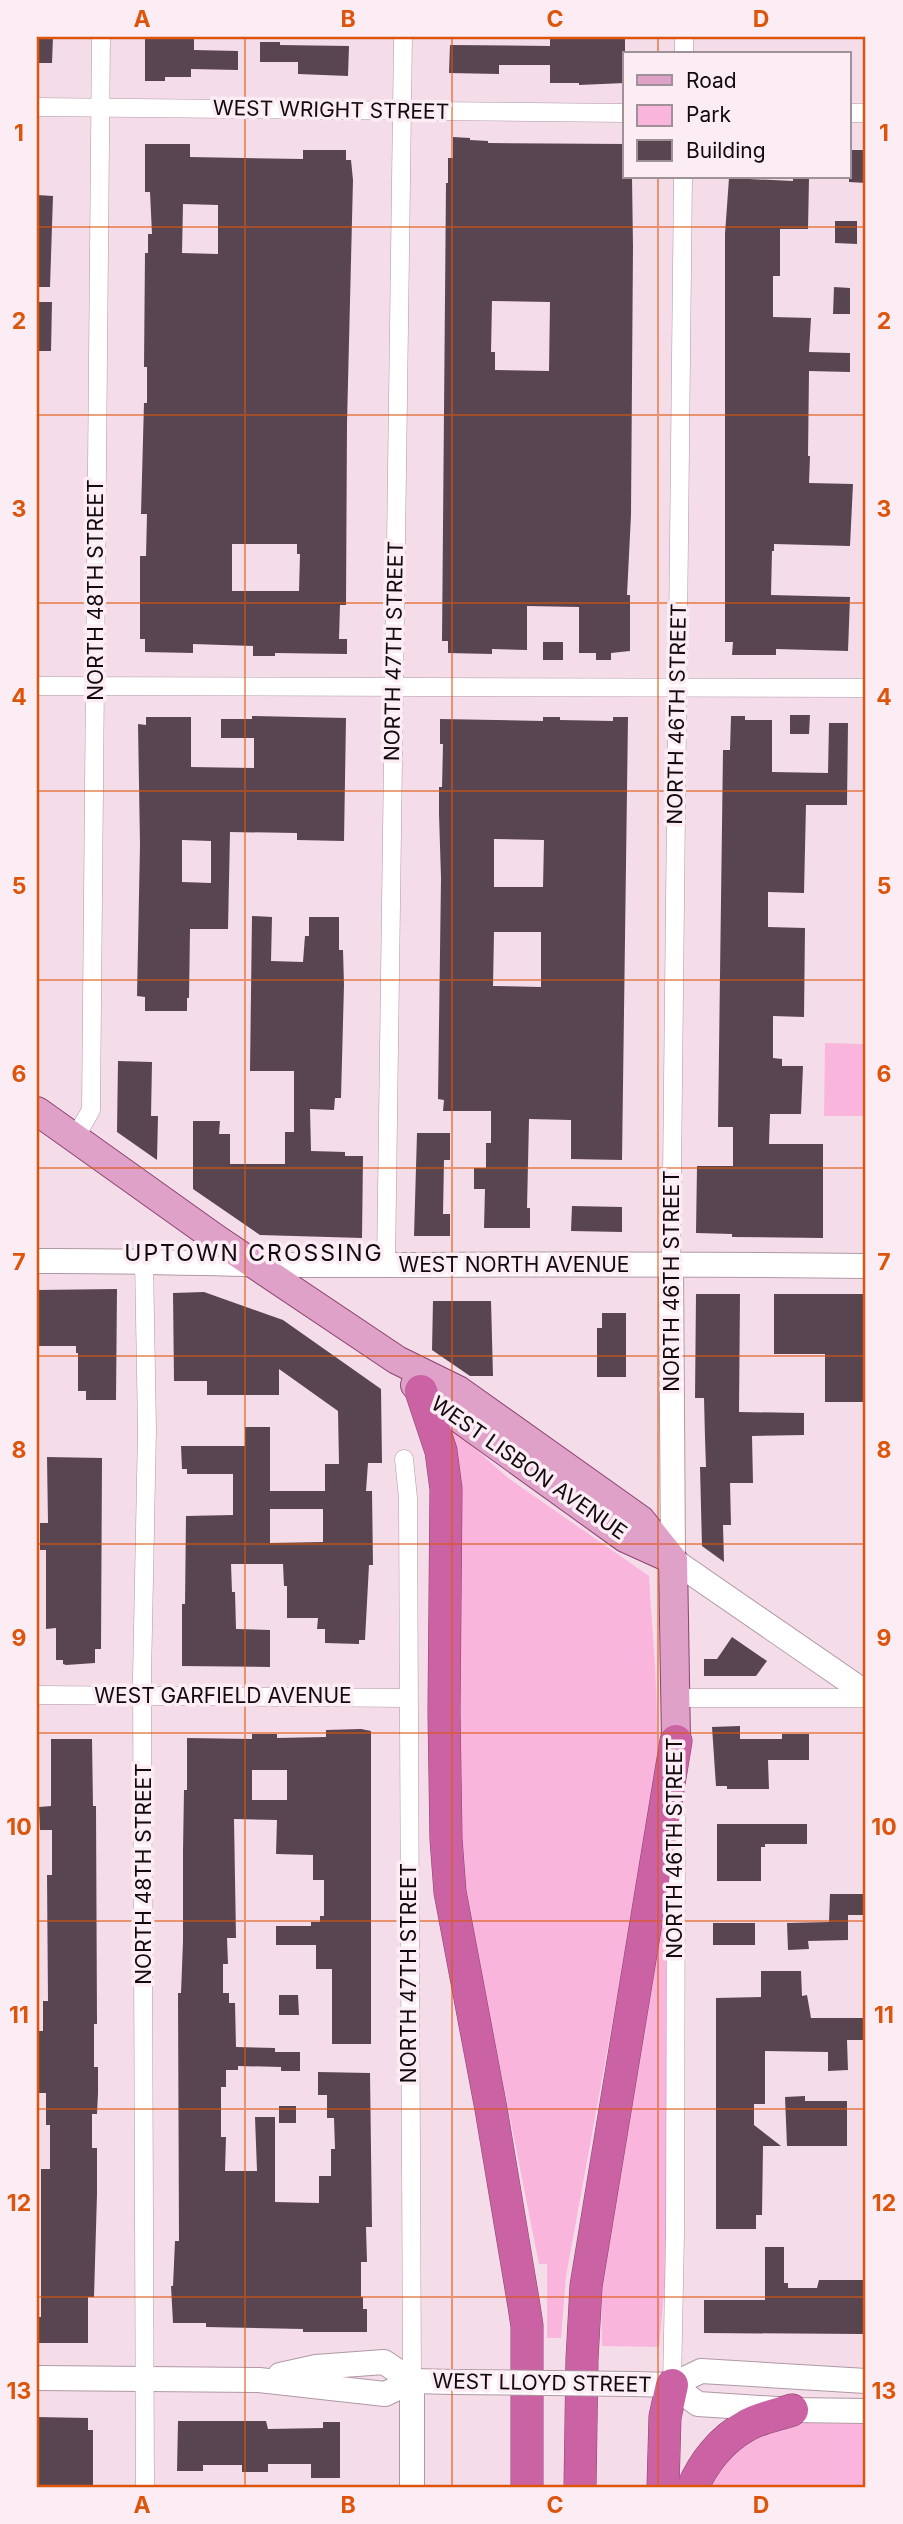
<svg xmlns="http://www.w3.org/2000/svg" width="903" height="2524" font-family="Inter,sans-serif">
<rect width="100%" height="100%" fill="#f5dce9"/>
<g fill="#f9b5db">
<polygon points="825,1043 866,1044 866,1116 824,1116"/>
<path d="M450 1426 508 1478 649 1576C653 1649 662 1721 654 1794L566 2276 561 2338H547V2264H539L462 1875Z"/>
<polygon points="667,1861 668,2250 659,2347 602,2346 601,2292 605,2256"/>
<polygon points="806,2423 866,2424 866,2487 707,2487 719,2460 729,2459 758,2433"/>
</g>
<g fill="#594550" fill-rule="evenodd">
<polygon points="37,37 53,37 52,63 37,63"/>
<polygon points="145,37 194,37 194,50 238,51 238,70 191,69 191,77 165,77 165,81 145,81"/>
<polygon points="550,37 625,37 625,83 579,85 579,83 550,83 550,65 499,65 499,74 449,73 450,45 550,46"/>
<polygon points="260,42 280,42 280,45 349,46 348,76 298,74 298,62 260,62"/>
<path d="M453 137 470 138V140L488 141V143L625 144V177H632L633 247 631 515 627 595H630V651L611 653V660H596V653H579V607L527 606V650L492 649V654L448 653V641H442L446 183H448V158H453ZM492 301 550 302 549 371 495 370V352H491Z"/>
<path d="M145 144H190V157L303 159V150H346V160H351L353 180 347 423 346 605H340L339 639H347V654L275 653V656H253V646L193 644V653L145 652V639H140V556H146L147 514H141L144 403H147V367H144L145 253H148V234H152L150 192H145ZM183 204 218 205V254L182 253ZM232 544H297V554H300L299 591H232Z"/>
<polygon points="849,150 866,150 866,183 849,182"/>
<polygon points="729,178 793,181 793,178 809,179 808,229 780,229 780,276 773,276 773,317 811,318 809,352 850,353 850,372 809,371 808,456 810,456 809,483 853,484 850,546 774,544 774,551 772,551 771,595 850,597 848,651 776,649 776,655 732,655 733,642 725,642 725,234"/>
<polygon points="37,195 53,196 50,287 37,287"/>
<polygon points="835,221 857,221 857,244 835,243"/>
<polygon points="834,287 850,288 850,314 833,314"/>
<polygon points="37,302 52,302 51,351 37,351"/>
<rect x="543" y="642" width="20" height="18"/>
<polygon points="790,715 810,715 809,734 790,734"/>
<path d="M252 716 346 718 344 841 297 840V833L230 832 228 929H190L189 998H187V1011H145V997L137 996 140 845 138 724 146 725V717H191V767L254 768V738H221V719H252ZM182 840 211 841V883L182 882Z"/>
<polygon points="731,716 745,716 745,720 772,720 772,772 828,773 829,723 848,723 847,805 806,805 804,893 768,892 768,927 805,928 804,1017 773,1016 773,1058 782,1059 782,1066 803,1066 801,1114 770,1114 769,1144 823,1144 823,1238 732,1237 732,1234 696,1233 697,1166 733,1166 733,1127 718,1127 723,750 730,750"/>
<path d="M543 717H560V720L613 721V717H628L622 1160 571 1159V1120L529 1119 527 1208H530V1228H484L485 1189H474V1168H486V1143H491V1111H443L444 1100 438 1099 441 878 439 814V787H442L443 744H440V719L543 721ZM494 839 544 840 543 887H494ZM494 932H541V987L493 986Z"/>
<polygon points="252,916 272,917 271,961 303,962 305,936 309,936 309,917 339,917 339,950 343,950 344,985 341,1098 335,1098 334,1110 310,1109 311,1151 345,1152 345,1156 363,1156 362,1238 260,1235 193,1189 193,1121 220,1121 219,1134 230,1134 230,1164 285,1164 285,1132 294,1132 294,1071 250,1071"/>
<polygon points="118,1061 152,1062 151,1116 158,1116 157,1160 117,1132"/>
<polygon points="417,1133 450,1133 450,1160 444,1160 443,1214 450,1214 450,1236 414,1236"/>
<polygon points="572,1206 622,1207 622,1232 571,1231"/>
<polygon points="117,1289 116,1400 86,1400 86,1391 78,1391 78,1353 76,1353 76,1346 37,1346 37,1290"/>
<path d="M204 1292 283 1320 381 1389 382 1463H368L366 1491H372L373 1565H369L365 1640H359V1644L325 1643V1629H317L318 1618H287V1586H284L283 1564H231L232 1592H235L236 1629 270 1630V1667L182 1666V1604H185L186 1516 233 1515V1474H187V1469H182L181 1446H245V1427H270V1491H325V1464H339L338 1411 279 1369V1395H207V1381H174L173 1293ZM270 1509H323V1542L270 1543Z"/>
<polygon points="696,1294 740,1294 739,1412 804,1413 804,1435 752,1436 753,1483 730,1483 731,1525 723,1525 724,1562 702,1546 700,1467 706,1467 705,1438 704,1398 695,1398"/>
<polygon points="774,1294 866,1294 866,1402 825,1402 825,1354 774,1354"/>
<polygon points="433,1301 491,1301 493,1376 470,1376 432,1350"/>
<polygon points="602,1313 626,1313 626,1377 597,1377 597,1328 602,1328"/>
<polygon points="47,1457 102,1458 101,1649 95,1649 95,1663 66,1665 63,1664 63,1660 56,1660 56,1628 46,1629 46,1550 40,1550 40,1523 48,1523"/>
<polygon points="732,1637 767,1661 756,1676 704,1676 704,1659 717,1659"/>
<polygon points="740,1726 740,1739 782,1739 782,1734 809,1734 809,1760 768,1760 769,1789 727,1789 727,1786 716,1786 712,1727"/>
<path d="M361 1729 371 1731V2044H332V1969H316V1945H276V1926H311V1922H320V1916H324V1880H313V1855L276 1854 277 1820 234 1819 236 1938H227L228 1964H223V1993H229V2003H235L236 2047 275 2048V2052H300V2071H281V2067L238 2066V2070H226V2087H221V2137H226L225 2171H257L255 2117H275V2202L319 2203V2176H331V2149H335L334 2118H327V2095H318V2072L370 2073 372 2227H366L367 2262H361V2297H363V2309H367V2332H303V2329L206 2327V2323H173L171 2286H173L175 2241H179L178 1993H181L183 1941V1851L184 1790H187V1738L252 1739V1734H277V1738L326 1737V1730ZM252 1770H287V1800H252Z"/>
<polygon points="51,1739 92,1739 93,1806 96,1806 97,2024 94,2024 94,2067 98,2067 98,2093 97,2114 92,2114 92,2148 97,2148 97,2194 94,2297 88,2297 88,2343 37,2343 37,2317 41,2317 41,2169 50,2169 50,2125 46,2125 46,2093 39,2093 37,2031 43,2031 43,2001 48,2001 47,1875 52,1875 52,1830 40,1830 39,1807 51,1806"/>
<polygon points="717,1824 807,1824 807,1844 765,1844 765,1847 761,1847 761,1881 717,1881"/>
<polygon points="830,1894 866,1894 866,1915 848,1915 848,1940 808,1941 809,1949 788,1950 787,1923 829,1922"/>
<rect x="713" y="1923" width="42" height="22"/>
<polygon points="761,1971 801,1971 802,1996 807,1995 811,2018 866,2018 866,2040 847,2040 848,2070 828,2071 828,2052 765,2051 765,2104 754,2104 754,2125 781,2146 763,2146 762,2215 756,2215 756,2229 716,2229 716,1998 761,1997"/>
<polygon points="279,1995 298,1995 299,2015 279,2015"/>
<polygon points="805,2096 805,2101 847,2101 847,2146 787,2146 785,2097"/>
<rect x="279" y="2106" width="17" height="17"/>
<polygon points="765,2247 784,2247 784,2283 788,2283 788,2288 817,2288 819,2280 866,2280 866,2317 863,2317 863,2334 704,2333 704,2300 765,2300"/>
<polygon points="37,2417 88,2418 88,2430 93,2430 93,2487 38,2487"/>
<polygon points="178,2421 266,2421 268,2429 323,2428 323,2422 340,2422 340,2478 311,2478 311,2464 268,2464 268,2472 242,2472 242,2465 203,2465 203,2471 177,2471"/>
</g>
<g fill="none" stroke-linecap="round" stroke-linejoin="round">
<defs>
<g id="street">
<polyline points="684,54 684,37"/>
<polyline points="37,107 625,113"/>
<polyline points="849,113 866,113"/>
<polyline points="37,686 866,688"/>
<polyline points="75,1138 91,1110 101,37"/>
<polyline points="144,1260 147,1430 142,1677 145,2487"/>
<polyline points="386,1265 403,37"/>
<polyline points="671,1265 683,177"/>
<polyline points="404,1459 408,1498 412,2381"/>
<polyline points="37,1695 408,1698"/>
<polyline points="675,1698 866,1698"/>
<polyline points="672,2385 675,2234 676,1818"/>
</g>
<g id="secondary">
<path d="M37 1261C125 1260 213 1264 301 1265 489 1265 678 1263 866 1266"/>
<polyline points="671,1265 673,1560 866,1693"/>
<polyline points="280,2375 316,2367 384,2362 412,2381"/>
<polyline points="37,2378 259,2380 385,2394 412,2381 455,2382"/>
<polyline points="412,2381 412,2487"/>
<polyline points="634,2384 672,2385 701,2371 866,2381"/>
<polyline points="672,2385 698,2404 792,2410 866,2411"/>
</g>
<g id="primary">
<polyline points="37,1111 215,1238 397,1360 458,1390 641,1520 673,1560"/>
<polyline points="415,1385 421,1391 625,1538 667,1557"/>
<polyline points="673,1560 676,1741"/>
</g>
<g id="highway">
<polyline points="421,1391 441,1451 446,1489 444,1712 446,1839 450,1892 491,2109 524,2306 527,2326 527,2487"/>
<polyline points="580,2487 582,2359 586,2286 676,1741"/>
<polyline points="663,2487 665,2417 672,2385"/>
<path d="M693 2487C703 2463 722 2439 746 2426 759 2418 777 2415 792 2410"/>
</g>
</defs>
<use href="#street" stroke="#b098a5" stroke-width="19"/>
<use href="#secondary" stroke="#b098a5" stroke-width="26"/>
<use href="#primary" stroke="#8a436f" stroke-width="30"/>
<use href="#highway" stroke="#8a436f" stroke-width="33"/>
<use href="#street" stroke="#fff" stroke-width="18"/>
<use href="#secondary" stroke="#fff" stroke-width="24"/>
<use href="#primary" stroke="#e0a1c8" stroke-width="28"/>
<use href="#highway" stroke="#cb62a3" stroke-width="32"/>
<defs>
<polyline id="secondary-bridge" points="455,2382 634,2384"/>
</defs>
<use href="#secondary-bridge" stroke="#b098a5" stroke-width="26" stroke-linecap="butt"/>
<use href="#secondary-bridge" stroke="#fff" stroke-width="24"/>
</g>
<path fill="none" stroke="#dd550c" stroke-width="2" stroke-opacity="0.55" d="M245 37V2487M452 37V2487M658 37V54M658 177V2487M37 227H866M37 415H866M37 603H866M37 791H866M37 980H866M37 1168H866M37 1356H866M37 1544H866M37 1733H866M37 1921H866M37 2109H866M37 2297H866"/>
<g text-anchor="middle" stroke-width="7" stroke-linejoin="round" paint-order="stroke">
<g font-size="21" fill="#120a0f" stroke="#fcecf4">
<text transform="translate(331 110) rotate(1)" y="7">WEST WRIGHT STREET</text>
<text transform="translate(96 590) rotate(-90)" y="7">NORTH 48TH STREET</text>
<text transform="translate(394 651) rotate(-89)" y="7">NORTH 47TH STREET</text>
<text transform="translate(677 714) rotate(-89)" y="7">NORTH 46TH STREET</text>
<text x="514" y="1272">WEST NORTH AVENUE</text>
<text transform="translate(672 1281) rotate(-90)" y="7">NORTH 46TH STREET</text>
<text transform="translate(529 1468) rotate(35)" y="7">WEST LISBON AVENUE</text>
<text x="223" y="1703">WEST GARFIELD AVENUE</text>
<text transform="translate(675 1848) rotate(-90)" y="7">NORTH 46TH STREET</text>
<text transform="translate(144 1874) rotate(-90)" y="7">NORTH 48TH STREET</text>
<text transform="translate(409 1973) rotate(-90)" y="7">NORTH 47TH STREET</text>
<text transform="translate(542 2383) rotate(1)" y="7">WEST LLOYD STREET</text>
</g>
<g font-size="23" letter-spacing="2" fill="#120a0f" stroke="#fcecf4">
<text x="254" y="1261">UPTOWN CROSSING</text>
</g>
</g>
<rect width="903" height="2524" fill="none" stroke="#fcecf4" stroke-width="77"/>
<rect x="623" y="52" width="228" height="126" fill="#fcecf4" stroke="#9e9298" stroke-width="2"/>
<rect x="637" y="75" width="35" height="10" fill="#e0a1c8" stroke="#9e9298" stroke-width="2"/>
<text x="686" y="88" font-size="21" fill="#120a0f">Road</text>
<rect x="637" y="105" width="35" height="21" fill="#f9b5db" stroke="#9e9298" stroke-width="2"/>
<text x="686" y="122" font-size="21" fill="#120a0f">Park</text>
<rect x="637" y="140" width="35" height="21" fill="#594550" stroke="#9e9298" stroke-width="2"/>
<text x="686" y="158" font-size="21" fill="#120a0f">Building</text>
<rect x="38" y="38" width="826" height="2448" fill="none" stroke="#dd550c" stroke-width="2.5"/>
<g font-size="23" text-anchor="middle" font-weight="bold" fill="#dd550c">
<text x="142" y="27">A</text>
<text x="348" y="27">B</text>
<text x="555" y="27">C</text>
<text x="761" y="27">D</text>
<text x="19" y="141">1</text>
<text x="884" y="141">1</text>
<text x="19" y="329">2</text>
<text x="884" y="329">2</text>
<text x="19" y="517">3</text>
<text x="884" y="517">3</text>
<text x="19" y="705">4</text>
<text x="884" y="705">4</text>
<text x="19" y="894">5</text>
<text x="884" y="894">5</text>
<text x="19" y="1082">6</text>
<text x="884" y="1082">6</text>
<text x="19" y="1270">7</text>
<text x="884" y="1270">7</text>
<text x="19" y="1458">8</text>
<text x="884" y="1458">8</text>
<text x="19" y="1646">9</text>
<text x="884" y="1646">9</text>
<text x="19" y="1835">10</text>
<text x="884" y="1835">10</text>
<text x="19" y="2023">11</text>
<text x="884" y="2023">11</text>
<text x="19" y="2211">12</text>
<text x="884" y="2211">12</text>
<text x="19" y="2399">13</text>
<text x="884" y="2399">13</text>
<text x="142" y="2513">A</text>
<text x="348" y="2513">B</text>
<text x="555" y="2513">C</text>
<text x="761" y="2513">D</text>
</g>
</svg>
